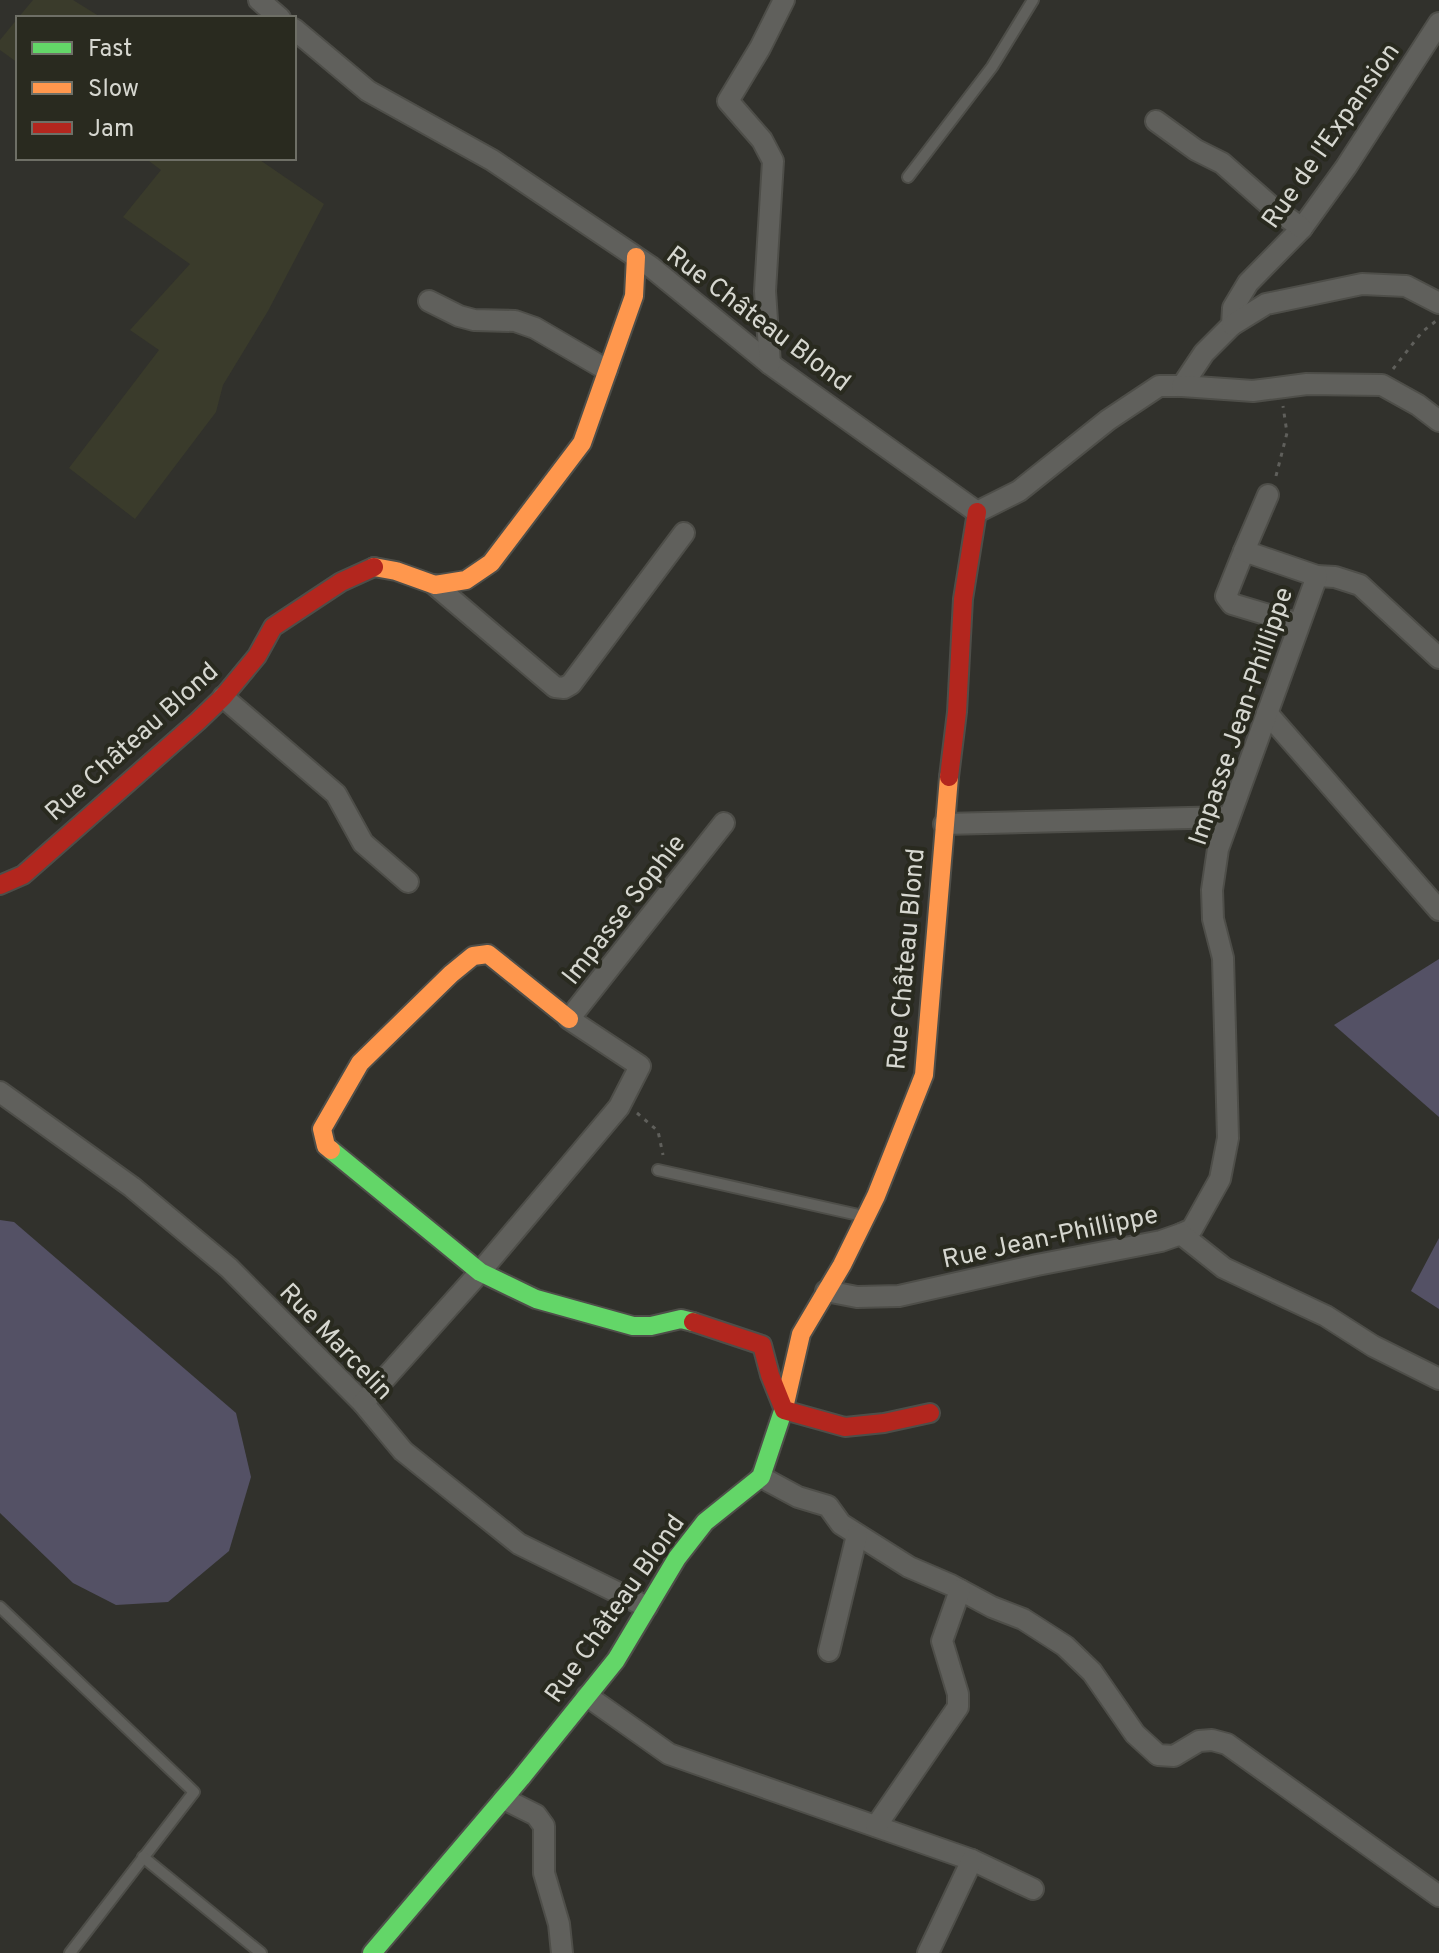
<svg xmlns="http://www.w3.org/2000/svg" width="1439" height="1953" font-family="Overpass,sans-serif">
<rect width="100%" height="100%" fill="#31312c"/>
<g fill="#3a3b2b">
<polygon points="33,0 73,0 102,18 18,18"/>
<polygon points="18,18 18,63 0,50 0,40"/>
<polygon points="145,158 257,158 324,204 268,311 223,385 216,412 135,519 69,468 159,350 130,330 190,264 123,217 161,170"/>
</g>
<g fill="#545165">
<polygon points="1439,959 1439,1117 1334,1025"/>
<polygon points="0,1220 14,1222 236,1413 251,1477 229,1551 168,1602 116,1605 73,1583 0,1513"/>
<polygon points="1439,1238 1439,1309 1411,1291"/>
</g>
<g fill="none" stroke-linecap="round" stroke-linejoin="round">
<defs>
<g id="lane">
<polyline points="908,177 992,67 1033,0"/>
<polyline points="658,1170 863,1216"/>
<polyline points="0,1607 194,1792 70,1953"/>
<polyline points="143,1857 261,1953"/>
</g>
<g id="street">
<polyline points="259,0 280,18"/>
<polyline points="294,29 368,91 492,160 651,267 770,364 977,512 1019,491 1108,420 1159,386 1182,386 1204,353 1232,325 1233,308 1248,283 1302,228 1346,167 1439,23"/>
<polyline points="1156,121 1196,150 1222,163 1273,208 1302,228"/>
<polyline points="429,301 459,316 474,320 515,321 535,328 607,370"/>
<polyline points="1232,325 1266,304 1362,284 1406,286 1439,303"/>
<polyline points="770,364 765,291 773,161 762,140 728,101 760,48 784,0"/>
<polyline points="1182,386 1253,391 1307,384 1382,385 1418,405 1439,421"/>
<polyline points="1244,551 1226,596 1232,604 1299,624"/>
<polyline points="1317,576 1335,577 1360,585 1439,658"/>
<polyline points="435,585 555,687 564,688 571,684 684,533"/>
<polyline points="223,697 336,794 363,843 408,882"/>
<polyline points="1267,713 1439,910"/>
<polyline points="944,824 1229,817"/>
<polyline points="0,1092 132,1187 229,1268 363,1403 403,1451 519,1544 647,1607"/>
<polyline points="1181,1234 1192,1229 1220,1179 1228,1138 1223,958 1213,919 1212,890 1218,849 1317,576 1244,551 1268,495"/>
<polyline points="826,1291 857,1297 899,1296 1037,1265 1161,1241 1181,1234 1224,1268 1326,1316 1373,1346 1439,1379"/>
<polyline points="363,1403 480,1272 619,1107 640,1066 569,1019 724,823"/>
<polyline points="761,1477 798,1497 828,1506 841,1524 909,1567 951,1585 992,1607 1023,1619 1065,1646 1092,1672 1135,1734 1158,1755 1174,1756 1199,1741 1212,1740 1227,1744 1439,1896"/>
<polyline points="829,1651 857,1535"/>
<polyline points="587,1696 669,1754 972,1860 1033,1889"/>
<polyline points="504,1799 536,1815 544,1826 544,1873 559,1924 562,1953"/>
<polyline points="876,1826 958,1707 958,1694 942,1641 960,1590"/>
<polyline points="928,1953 972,1860"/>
</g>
<g id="fast">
<polyline points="331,1150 480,1272 536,1299 633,1326 651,1326 681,1319 693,1322"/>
<polyline points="372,1953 521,1778 616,1660 677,1558 705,1522 761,1477 784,1408"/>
</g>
<g id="slow">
<polyline points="374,567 396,571 435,585 466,580 491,563 582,443 634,296 636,257"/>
<polyline points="331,1150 326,1146 322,1129 360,1063 451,974 473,956 488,954 569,1019"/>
<polyline points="784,1408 801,1334 842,1265 876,1196 924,1075 949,777"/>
</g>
<g id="jam">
<polyline points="949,777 957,712 963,599 977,512"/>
<polyline points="0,885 23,875 198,721 223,697 257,656 273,627 341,582 374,567"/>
<polyline points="693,1322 762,1345 770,1375 784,1410 845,1427 884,1423 930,1413"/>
</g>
</defs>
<use href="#lane" stroke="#4e4e49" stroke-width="14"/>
<use href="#street" stroke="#4e4e49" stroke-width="24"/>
<use href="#fast" stroke="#4e4e49" stroke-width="22"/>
<use href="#slow" stroke="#4e4e49" stroke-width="22"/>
<use href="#jam" stroke="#4e4e49" stroke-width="22"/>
<g stroke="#5f5f5b" stroke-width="3" stroke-dasharray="4 6" stroke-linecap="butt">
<polyline points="1393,369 1422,332 1436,321"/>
<polyline points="1276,476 1287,433 1283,406"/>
<polyline points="637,1113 658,1131 663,1155"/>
</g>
<use href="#lane" stroke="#60605c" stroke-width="10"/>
<use href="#street" stroke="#60605c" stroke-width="20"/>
<use href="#fast" stroke="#63d668" stroke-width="18"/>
<use href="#slow" stroke="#ff974d" stroke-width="18"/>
<use href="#jam" stroke="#b3261e" stroke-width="18"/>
</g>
<g text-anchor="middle" stroke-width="8" stroke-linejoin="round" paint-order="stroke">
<g font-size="26" fill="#d6d7d0" stroke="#292a1f">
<text transform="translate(1330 135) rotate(-55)" y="9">Rue de l'Expansion</text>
<text transform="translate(759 318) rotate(37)" y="9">Rue Château Blond</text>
<text transform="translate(1240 716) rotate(-71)" y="9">Impasse Jean-Phillippe</text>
<text transform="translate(131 741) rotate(-42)" y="9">Rue Château Blond</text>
<text transform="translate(623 909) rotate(-52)" y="9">Impasse Sophie</text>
<text transform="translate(905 959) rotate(-85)" y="9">Rue Château Blond</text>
<text transform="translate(1050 1236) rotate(-12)" y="9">Rue Jean-Phillippe</text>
<text transform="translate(337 1341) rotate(46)" y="9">Rue Marcelin</text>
<text transform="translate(614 1608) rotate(-55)" y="9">Rue Château Blond</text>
</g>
</g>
<rect x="16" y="16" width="280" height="144" fill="#292a1f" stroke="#6e6f66" stroke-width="2"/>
<rect x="32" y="42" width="40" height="12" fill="#63d668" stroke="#6e6f66" stroke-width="2"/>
<text x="88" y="56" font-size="24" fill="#d6d7d0">Fast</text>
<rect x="32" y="82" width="40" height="12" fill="#ff974d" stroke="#6e6f66" stroke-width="2"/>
<text x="88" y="96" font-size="24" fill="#d6d7d0">Slow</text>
<rect x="32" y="122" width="40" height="12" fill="#b3261e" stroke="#6e6f66" stroke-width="2"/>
<text x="88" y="136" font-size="24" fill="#d6d7d0">Jam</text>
</svg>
